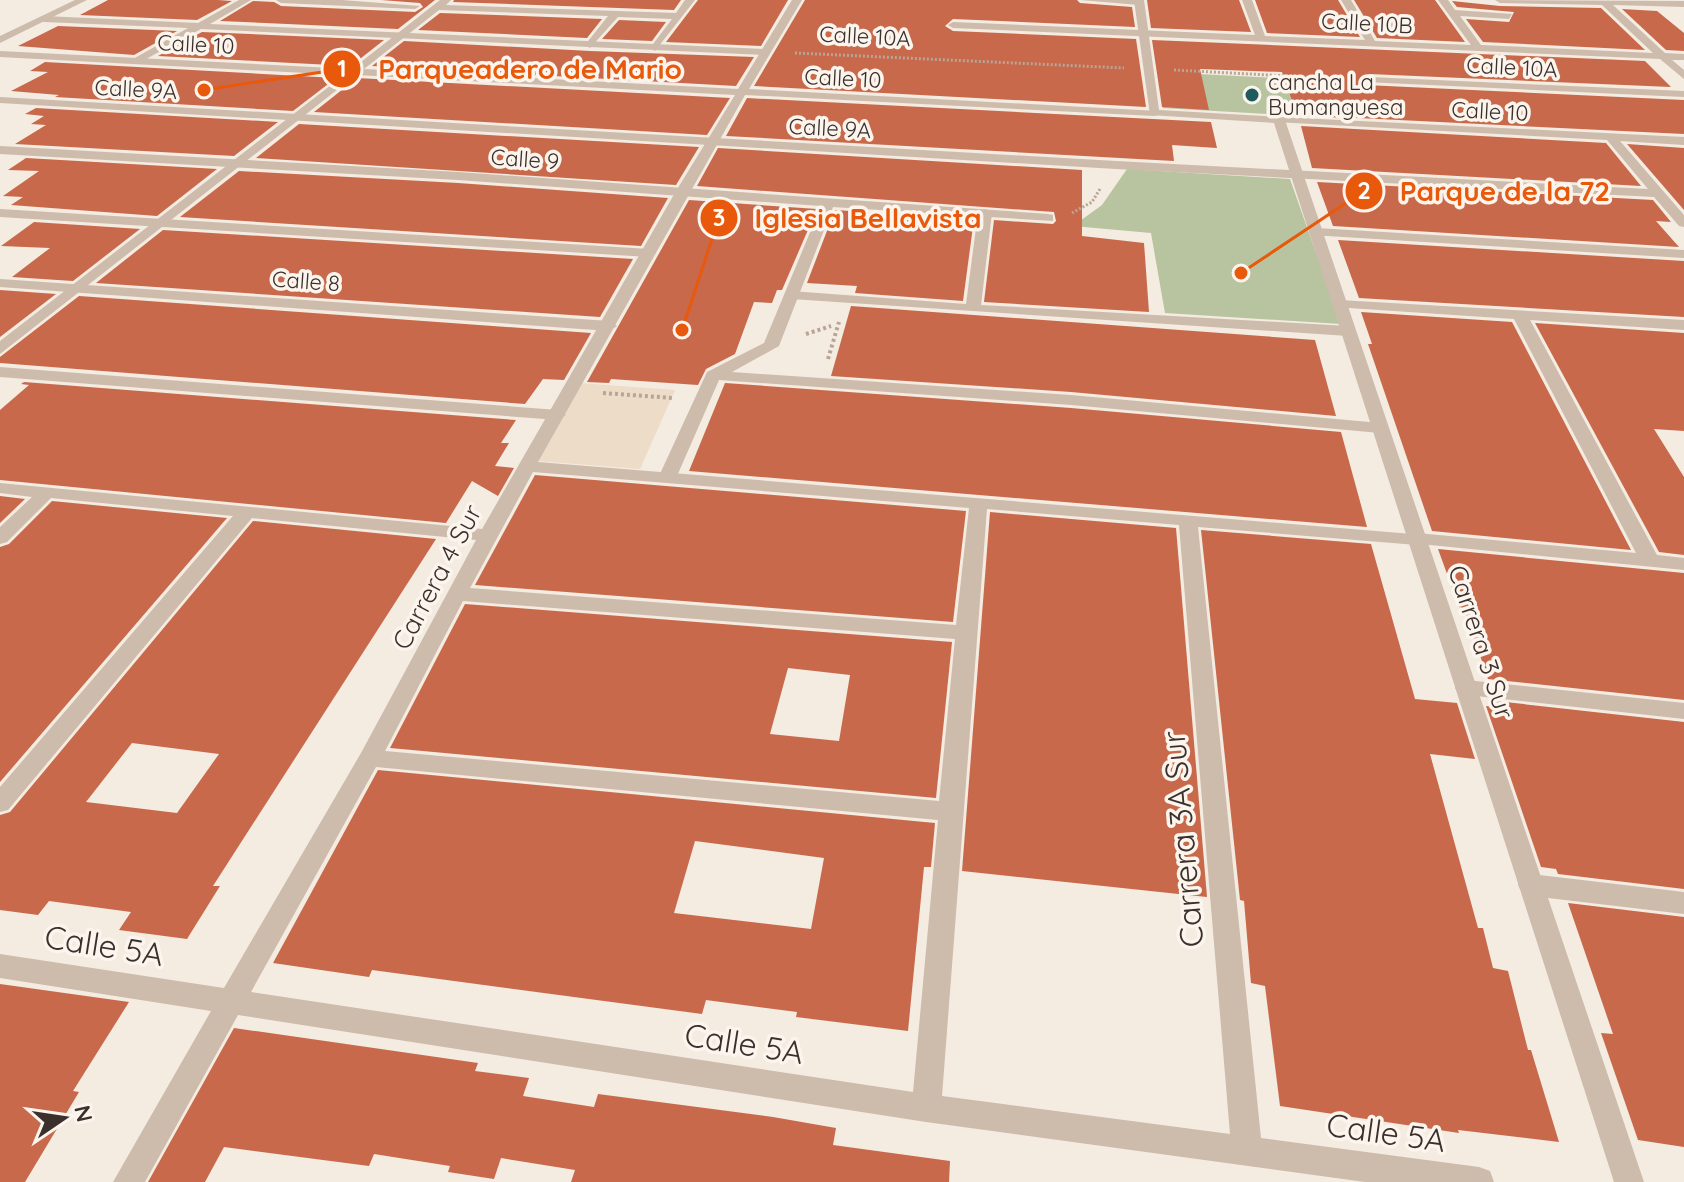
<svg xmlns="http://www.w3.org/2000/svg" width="1684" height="1182" font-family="Quicksand,sans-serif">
<rect width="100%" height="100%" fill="#f4ebe1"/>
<g fill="#b8c4a0">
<polygon points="1159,72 1336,81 1352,119 1163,108"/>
<polygon points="1127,169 1290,179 1341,324 1165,313 1151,233 1073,226 1102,205"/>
</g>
<polygon fill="#ecdcc8" points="579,383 675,390 640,469 537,461"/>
<g fill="#c8694b" fill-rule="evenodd">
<polygon points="108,0 218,0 232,1 197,20 80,15"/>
<polygon points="381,0 435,0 398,29 220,21 253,1 274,2 281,6 415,12 423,7 420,3"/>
<polygon points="454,0 681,0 674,10 453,2"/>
<polygon points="698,0 788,0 761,46 666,42"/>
<polygon points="805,0 1077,0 1080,3 1132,7 1135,27 953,19 945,26 953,31 1136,39 1146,107 754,86"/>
<polygon points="1147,0 1239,0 1251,32 1151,28"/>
<polygon points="1255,0 1338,0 1360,37 1267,33"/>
<polygon points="1354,0 1435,0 1465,42 1377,38"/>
<polygon points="1452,1 1500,6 1601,8 1645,50 1483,42 1466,19 1509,22 1514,12 1457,7"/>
<polygon points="1622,9 1657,11 1684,33 1684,51 1666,50"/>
<polygon points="440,13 602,19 587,38 418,30"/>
<polygon points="619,20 666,22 652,41 602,39"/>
<polygon points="58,26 177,31 134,55 18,46"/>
<polygon points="202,32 384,40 351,66 158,56"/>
<polygon points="1152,40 1645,61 1671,87 1369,74 1363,76 1362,82 1365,85 1684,100 1684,134 1297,115 1282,72 1200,69 1209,110 1162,107"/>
<polygon points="404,41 590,51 754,57 736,86 372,66"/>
<polygon points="45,62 336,78 293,111 55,97 59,95 11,91 48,72 30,71"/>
<polygon points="357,78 730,98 707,135 314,112"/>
<polygon points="747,98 1211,122 1217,148 1172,145 1174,161 726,136"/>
<polygon points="36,108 278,122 234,156 15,144 46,125 31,124 44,116 25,114"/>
<polygon points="299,124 699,147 676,185 256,158"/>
<polygon points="1301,126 1606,143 1641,186 1312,168"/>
<polygon points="1627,144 1684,148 1684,210"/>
<polygon points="718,148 1082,170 1082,236 1144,243 1149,312 984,302 994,220 1053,224 1056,221 1054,212 697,186"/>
<polygon points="26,158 217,169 157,216 11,205 23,197 3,196 39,171 8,170"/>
<polygon points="239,171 458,183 668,198 641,246 180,217"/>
<polygon points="1317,182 1653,200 1671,222 1656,221 1679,247 1333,226"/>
<polygon points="689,200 817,209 782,290 777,290 772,303 754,302 735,354 706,369 698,385 611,379 609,383 587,382"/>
<polygon points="835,210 974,219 963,301 855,293 857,286 807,283"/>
<polygon points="34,222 140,229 73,281 12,277 50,248 1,246"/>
<polygon points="163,230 633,259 600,317 96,283"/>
<polygon points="1338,240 1684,261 1684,317 1359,298"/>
<polygon points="0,290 56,294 0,337"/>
<polygon points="79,296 591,333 564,380 543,379 525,404 0,363 0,357"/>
<polygon points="851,306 1315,340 1336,416 1071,392 831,376"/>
<polygon points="1361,312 1512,322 1631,550 1432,531 1368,344 1372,344"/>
<polygon points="1535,323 1684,333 1684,431 1654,429 1684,477 1684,555 1659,552"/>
<polygon points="24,382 516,420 501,443 509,443 495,466 514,468 498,496 472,481 446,523 0,480 0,410 29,385 21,384"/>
<polygon points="725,383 1071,408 1341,432 1367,527 689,471"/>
<polygon points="535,475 966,511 953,622 475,585"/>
<polygon points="0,496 25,499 0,523"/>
<polygon points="52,501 227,518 0,782 0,547 9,544"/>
<polygon points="990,512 1176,528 1207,897 962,871"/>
<path d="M253 521 436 539 213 886H220L187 939 119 930 131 912 49 901 38 915 0 910V815L10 812ZM132 743 219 754 177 813 86 802Z"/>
<polygon points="1201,530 1371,544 1415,699 1457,703 1475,759 1430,754 1478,928 1483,928 1493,968 1508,971 1528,1050 1531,1050 1559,1142 1458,1130 1459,1133 1280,1106 1265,986 1251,983 1244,901 1240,900"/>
<polygon points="1438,549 1684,573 1684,700 1488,679 1464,608 1459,607"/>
<path d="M465 604 952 642 936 798 390 748ZM788 668 850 675 839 741 770 734Z"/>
<polygon points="1496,701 1684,722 1684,889 1558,874 1556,869 1541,867 1486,706 1498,707"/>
<path d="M378 770 935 823 931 867H924L908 1031 796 1017 797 1012 706 1000 702 1014 372 970 369 977 273 963ZM695 841 824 858 811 929 674 913Z"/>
<polygon points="1568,903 1684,917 1684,1147 1638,1140 1601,1033 1613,1034"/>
<polygon points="0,984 129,1002 73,1091 79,1092 25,1182 0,1182"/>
<polygon points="234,1028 478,1063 475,1071 529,1078 523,1096 594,1107 598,1094 773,1117 836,1128 833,1145 950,1161 949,1182 571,1182 575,1170 501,1158 494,1179 448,1172 450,1166 374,1154 369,1166 224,1147 205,1182 148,1182"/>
</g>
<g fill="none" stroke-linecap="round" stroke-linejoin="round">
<g stroke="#b9a596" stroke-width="3" stroke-dasharray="2 2" stroke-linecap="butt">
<polyline points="795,53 1124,68"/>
<polyline points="1174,70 1344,79"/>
<polyline points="1072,213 1092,202 1100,189"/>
</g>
<g stroke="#b9a596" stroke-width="4" stroke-dasharray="3 3" stroke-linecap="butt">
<polyline points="806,334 831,326"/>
<polyline points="828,359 839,322"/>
<polyline points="603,393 673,398"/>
</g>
<g fill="#cdbbac" fill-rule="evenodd">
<polygon points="239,0 251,0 210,24 765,49 770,52 765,55 201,29 137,64 133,63 133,59 188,28 44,22 39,19 44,16 198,23"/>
<polygon points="276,0 342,0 420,6 415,9 281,3"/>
<polygon points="0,97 1116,161 1122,165 1116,169 0,103"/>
<polygon points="0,146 458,172 1048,214 1053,215 1053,221 833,207 779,346 732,372 1071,395 1380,423 1388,428 1380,433 1071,405 719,380 677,476 668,481 659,476 707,372 764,343 821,206 458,180 0,154"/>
<polygon points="0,209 649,249 656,253 649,257 0,217"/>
<polygon points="0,279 609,321 617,326 609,331 0,287"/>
<polygon points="0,367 558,410 566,415 558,420 0,377"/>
</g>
<polygon fill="#cdbbac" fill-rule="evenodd" points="1339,300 1684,320 1684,330 1530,320 1657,555 1684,558 1684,570 1410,543 1407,539 1417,533 1636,553 1514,319 1334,307 1332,304"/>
<g fill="#cdbbac" fill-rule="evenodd">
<polygon points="75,0 87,0 0,43 0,36"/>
<path d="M440 0H451L446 5 676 13 685 0H695L655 51 650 48 672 19 618 17 590 48 585 45 608 16 439 10 364 69 738 89 792 0H802L749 89 1158 111V115L1154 116 745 95 538 462 1424 535 1427 539 1417 545 1198 527 1261 1138 1479 1167 1490 1171 1494 1182H1365L926 1122 238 1015 145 1182H113L211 1011 0 978V954L224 988 361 753 476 540 252 518 8 810 0 812V787L233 516 51 498 7 542 0 544V527L32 497 0 493V483L482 529 676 191 735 95 356 75 0 354V341L344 75 0 57V51L352 69ZM533 472 969 508 956 625 470 588ZM987 509 1179 525 1230 1134 942 1096ZM463 601 955 639 939 801 385 751ZM376 767 938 820 913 1092 251 992Z"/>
<polygon points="1080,0 1142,0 1144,2 1139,5"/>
<polygon points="1242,0 1252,0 1265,36 1365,40 1341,0 1351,0 1375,41 1471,45 1438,0 1448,0 1455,10 1512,14 1509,19 1460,16 1481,45 1653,53 1602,5 1500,3 1495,0 1684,1 1684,7 1613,5 1665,53 1684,54 1684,60 1672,60 1684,70 1684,79 1660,59 953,28 948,25 953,22 1255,35"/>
<polygon points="1369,77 1684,91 1684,97 1365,82 1365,78"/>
<polygon points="1279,117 1684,137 1684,145 1620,141 1684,215 1684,227 1679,226 1654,197 1116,169 1110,165 1116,161 1648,189 1607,140 1275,122 1275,118"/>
<polygon points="985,209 992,213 981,305 1348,326 1356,331 1348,336 791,299 784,295 791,291 966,304 978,213"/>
<polygon points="1316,228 1684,250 1684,258 1311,235 1309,232"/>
<polygon points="1466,680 1684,703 1684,719 1458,694 1455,688 1458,682"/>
<polygon points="1531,874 1684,892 1684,914 1531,896 1522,893 1518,885 1522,877"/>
</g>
<polygon fill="#cdbbac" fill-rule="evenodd" points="1134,0 1144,0 1159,110 1279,117 1285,120 1644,1182 1614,1182 1274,123 1150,115"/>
</g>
<circle fill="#1f5a5e" stroke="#fbf5ee" stroke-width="3" cx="1252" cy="95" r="8"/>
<g text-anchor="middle" stroke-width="7" stroke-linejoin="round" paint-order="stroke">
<g font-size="22" fill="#3b302b" stroke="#fbf5ee">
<text transform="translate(1367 23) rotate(3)" y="8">Calle 10B</text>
<text transform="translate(865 36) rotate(3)" y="8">Calle 10A</text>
<text transform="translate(196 44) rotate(3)" y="8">Calle 10</text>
<text transform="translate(1512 67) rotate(3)" y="8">Calle 10A</text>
<text transform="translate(843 78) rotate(3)" y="8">Calle 10</text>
<text transform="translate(136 89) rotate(3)" y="8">Calle 9A</text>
<text transform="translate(1490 111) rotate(3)" y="8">Calle 10</text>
<text transform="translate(830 128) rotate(3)" y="8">Calle 9A</text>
<text transform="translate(525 159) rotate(4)" y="8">Calle 9</text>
<text transform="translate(306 281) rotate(4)" y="8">Calle 8</text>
</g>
<g font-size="22" fill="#3b302b" stroke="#fbf5ee" text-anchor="start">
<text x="1268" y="90">cancha La<tspan x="1268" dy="25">Bumanguesa</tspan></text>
</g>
<g font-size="26" fill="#3b302b" stroke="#fbf5ee">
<text transform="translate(437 577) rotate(-62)" y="9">Carrera 4 Sur</text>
<text transform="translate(1481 642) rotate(72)" y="9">Carrera 3 Sur</text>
</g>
<g font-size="32" fill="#3b302b" stroke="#fbf5ee">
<text transform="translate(1183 839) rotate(-95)" y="11">Carrera 3A Sur</text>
<text transform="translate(104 946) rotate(9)" y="11">Calle 5A</text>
<text transform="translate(744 1044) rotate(9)" y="11">Calle 5A</text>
<text transform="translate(1386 1133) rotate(8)" y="11">Calle 5A</text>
</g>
</g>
<path fill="none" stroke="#e8590c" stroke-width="3" d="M204 90L342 69M1241 273L1364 191M682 330L719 218"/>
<g fill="#e8590c" stroke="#fbf5ee" stroke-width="3">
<circle cx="204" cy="90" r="8"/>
<circle cx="1241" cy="273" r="8"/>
<circle cx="682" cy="330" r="8"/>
<circle cx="342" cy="69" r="20"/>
<circle cx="1364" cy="191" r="20"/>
<circle cx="719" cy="218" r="20"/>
</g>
<g font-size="24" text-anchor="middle" font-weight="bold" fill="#fff">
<text x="342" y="77">1</text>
<text x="1364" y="199">2</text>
<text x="719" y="226">3</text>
</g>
<g font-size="28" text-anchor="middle" font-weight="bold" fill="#e8590c" stroke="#fbf5ee" stroke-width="7" stroke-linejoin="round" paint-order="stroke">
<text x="530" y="79">Parqueadero de Mario</text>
<text x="1505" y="201">Parque de la 72</text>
<text x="868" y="228">Iglesia Bellavista</text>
</g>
<g transform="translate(64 1118) rotate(77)" stroke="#fbf5ee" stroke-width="6" paint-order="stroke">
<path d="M0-6L14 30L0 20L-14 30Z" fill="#3b302b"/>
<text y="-12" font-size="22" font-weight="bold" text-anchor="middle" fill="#3b302b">N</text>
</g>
</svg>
